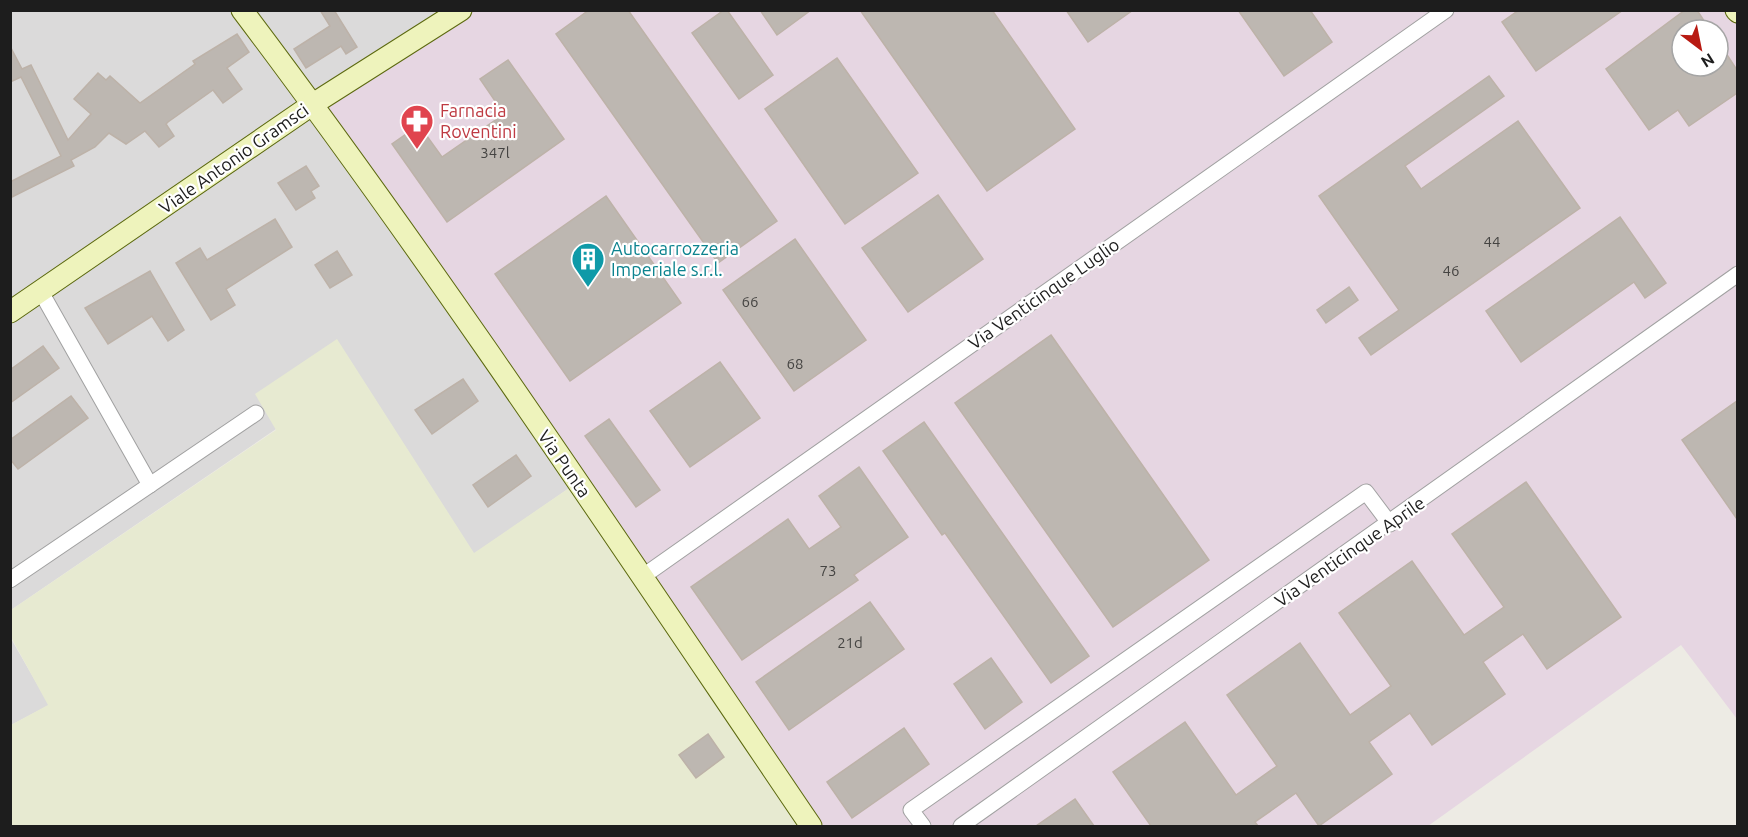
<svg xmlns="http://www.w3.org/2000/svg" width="1748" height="837" font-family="Ubuntu,sans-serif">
<rect width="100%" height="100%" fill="#edebe4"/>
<g fill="#dbdada">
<polygon points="11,11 465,11 575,484 474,554 337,340 276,429 11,610"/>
<polygon points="10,637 49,705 11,725 10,725"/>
</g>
<path fill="#e6d6e2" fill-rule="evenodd" d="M465 11H1737V719L1681 645 1428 826H811L322 108ZM1682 30H1718V66H1682Z"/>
<polygon fill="#e7ead1" points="337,339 474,553 575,484 812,826 11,826 11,725 48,705 11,637 11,610 276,430 255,394"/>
<g fill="#bdb7b1" stroke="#bdb2a8" stroke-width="1.5">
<polygon points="320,10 334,10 357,47 346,54 341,46 306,68 294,49 330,26"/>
<polygon points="589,10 628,10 777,221 718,263 556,34"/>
<polygon points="724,10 727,10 773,75 739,99 692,33"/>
<polygon points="760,10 811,10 777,35"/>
<polygon points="860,10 992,10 1075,129 987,191"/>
<polygon points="1066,10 1133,10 1088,42"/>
<polygon points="1238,10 1310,10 1332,42 1284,76"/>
<polygon points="1519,10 1623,10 1536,71 1502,22"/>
<polygon points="1685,10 1697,10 1710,30 1682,30 1682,66 1718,66 1718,41 1737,70 1737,93 1689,126 1678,110 1649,130 1606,69"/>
<polygon points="237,34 249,52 227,68 242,89 223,103 213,90 168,122 166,124 174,136 159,147 145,131 126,144 109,133 95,147 71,160 74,166 10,198 10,182 61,156 21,77 10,82 10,46 22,69 31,65 68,140 91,114 74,99 98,73 106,80 110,76 140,103 195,64 193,61"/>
<polygon points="837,58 918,173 845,224 765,109"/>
<polygon points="508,60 564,139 447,222 392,144 419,125 442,157 504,114 480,79"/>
<polygon points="1489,76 1504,96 1405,166 1421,189 1518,121 1580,208 1371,355 1359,338 1399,310 1319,196"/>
<polygon points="306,166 319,186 311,191 315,198 296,210 278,183"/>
<polygon points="938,195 983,259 908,312 862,248"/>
<polygon points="606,196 681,303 570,381 495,274"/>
<polygon points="1620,217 1666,283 1645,298 1634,282 1521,362 1486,311"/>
<polygon points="275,219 292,247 226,289 235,305 211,320 176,263 200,248 207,260"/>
<polygon points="795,239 866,340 794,391 723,290"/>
<polygon points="337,251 352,275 330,288 315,265"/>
<polygon points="150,271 184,330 168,341 152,316 108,344 85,308"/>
<polygon points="1349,287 1358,300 1326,323 1317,310"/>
<polygon points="1051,335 1209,560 1113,627 955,403"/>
<polygon points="43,346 59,368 10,403 10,370"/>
<polygon points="720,362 760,418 690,467 650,411"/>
<polygon points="463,379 478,401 432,434 415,410"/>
<polygon points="71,396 88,418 18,469 10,459 10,440"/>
<polygon points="1737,401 1737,519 1682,440"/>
<polygon points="609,419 660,490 636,507 585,436"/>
<polygon points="924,422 1089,656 1051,683 945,533 942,535 883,451"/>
<polygon points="516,455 531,476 488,507 473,485"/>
<polygon points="859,467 908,537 854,575 858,580 742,660 691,587 788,519 809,549 841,527 819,496"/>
<polygon points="1526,482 1621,617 1547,669 1523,634 1483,662 1505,694 1432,745 1410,713 1369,742 1392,774 1319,826 1296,793 1255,822 1258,826 1151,826 1113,772 1185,722 1236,795 1277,766 1227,695 1300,643 1350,715 1391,686 1339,613 1412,561 1464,635 1504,607 1452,534"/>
<polygon points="870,602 904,649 789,730 756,682"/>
<polygon points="991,658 1022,702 985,729 954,684"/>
<polygon points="904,728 929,764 852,818 827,782"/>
<polygon points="708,734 724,757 696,778 679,755"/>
<polygon points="1075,799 1094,826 1036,826"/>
</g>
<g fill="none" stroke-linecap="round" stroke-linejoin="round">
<defs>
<g id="street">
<polyline points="41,292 150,485"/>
<polyline points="642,577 1446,10"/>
<polyline points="10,580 256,413"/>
<polyline points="923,826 911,810 1366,492 1390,524"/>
<polyline points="961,826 1738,274"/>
</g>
<g id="secondary">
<path d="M242 10C442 275 625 552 811 826"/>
<polyline points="1736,10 1738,12"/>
<polyline points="10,312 313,104 461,10"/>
</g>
</defs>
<use href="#street" stroke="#a1a1a1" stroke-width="17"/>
<use href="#secondary" stroke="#5c690f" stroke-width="23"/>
<use href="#street" stroke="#fff" stroke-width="15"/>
<use href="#secondary" stroke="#eef3bc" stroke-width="21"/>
</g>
<defs>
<symbol id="pharmacy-pin" viewBox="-11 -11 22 30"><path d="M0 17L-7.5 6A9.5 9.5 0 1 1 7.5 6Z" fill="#e0444e" stroke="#fff"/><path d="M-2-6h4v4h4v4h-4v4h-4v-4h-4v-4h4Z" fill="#fff"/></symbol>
<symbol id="building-pin" viewBox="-11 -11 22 30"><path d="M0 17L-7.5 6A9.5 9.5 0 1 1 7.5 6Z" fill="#0f9aa8" stroke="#fff"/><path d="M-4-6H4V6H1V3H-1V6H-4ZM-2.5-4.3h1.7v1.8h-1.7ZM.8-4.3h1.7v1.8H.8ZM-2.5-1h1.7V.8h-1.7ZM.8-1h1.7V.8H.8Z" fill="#fff"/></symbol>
</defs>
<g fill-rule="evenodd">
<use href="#pharmacy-pin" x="398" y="102" width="38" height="52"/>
<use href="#building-pin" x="569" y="240" width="38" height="52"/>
</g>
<g text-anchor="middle" stroke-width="4.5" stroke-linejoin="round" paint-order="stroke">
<g font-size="15" fill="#454442">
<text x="495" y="158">347l</text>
<text x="1492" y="247">44</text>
<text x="1451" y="276">46</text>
<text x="750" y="307">66</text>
<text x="795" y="369">68</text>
<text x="828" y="576">73</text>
<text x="850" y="648">21d</text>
</g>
<g font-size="18" fill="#be3a42" stroke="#fff" text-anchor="start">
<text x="440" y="117">Farnacia<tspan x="440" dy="21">Roventini</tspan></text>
</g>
<g font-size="18" fill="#1d1d1d" stroke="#fff">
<text transform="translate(234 159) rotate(-35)" y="6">Viale Antonio Gramsci</text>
<text transform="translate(1044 294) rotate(-35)" y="6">Via Venticinque Luglio</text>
<text transform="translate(564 464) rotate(55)" y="6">Via Punta</text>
<text transform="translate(1350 552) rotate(-35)" y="6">Via Venticinque Aprile</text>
</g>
<g font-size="18" fill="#0d838f" stroke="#fff" text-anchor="start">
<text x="611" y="255">Autocarrozzeria<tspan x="611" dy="21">Imperiale s.r.l.</tspan></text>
</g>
</g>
<rect width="1748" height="837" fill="none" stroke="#1d1d1d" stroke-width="24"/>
<g transform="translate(1700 48) rotate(148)"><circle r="28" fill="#ffffff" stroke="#a5a5a5" stroke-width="1.5"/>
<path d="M0-4.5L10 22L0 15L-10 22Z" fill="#b81a12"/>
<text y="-9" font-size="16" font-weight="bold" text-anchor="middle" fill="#1d1d1d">N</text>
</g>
</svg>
